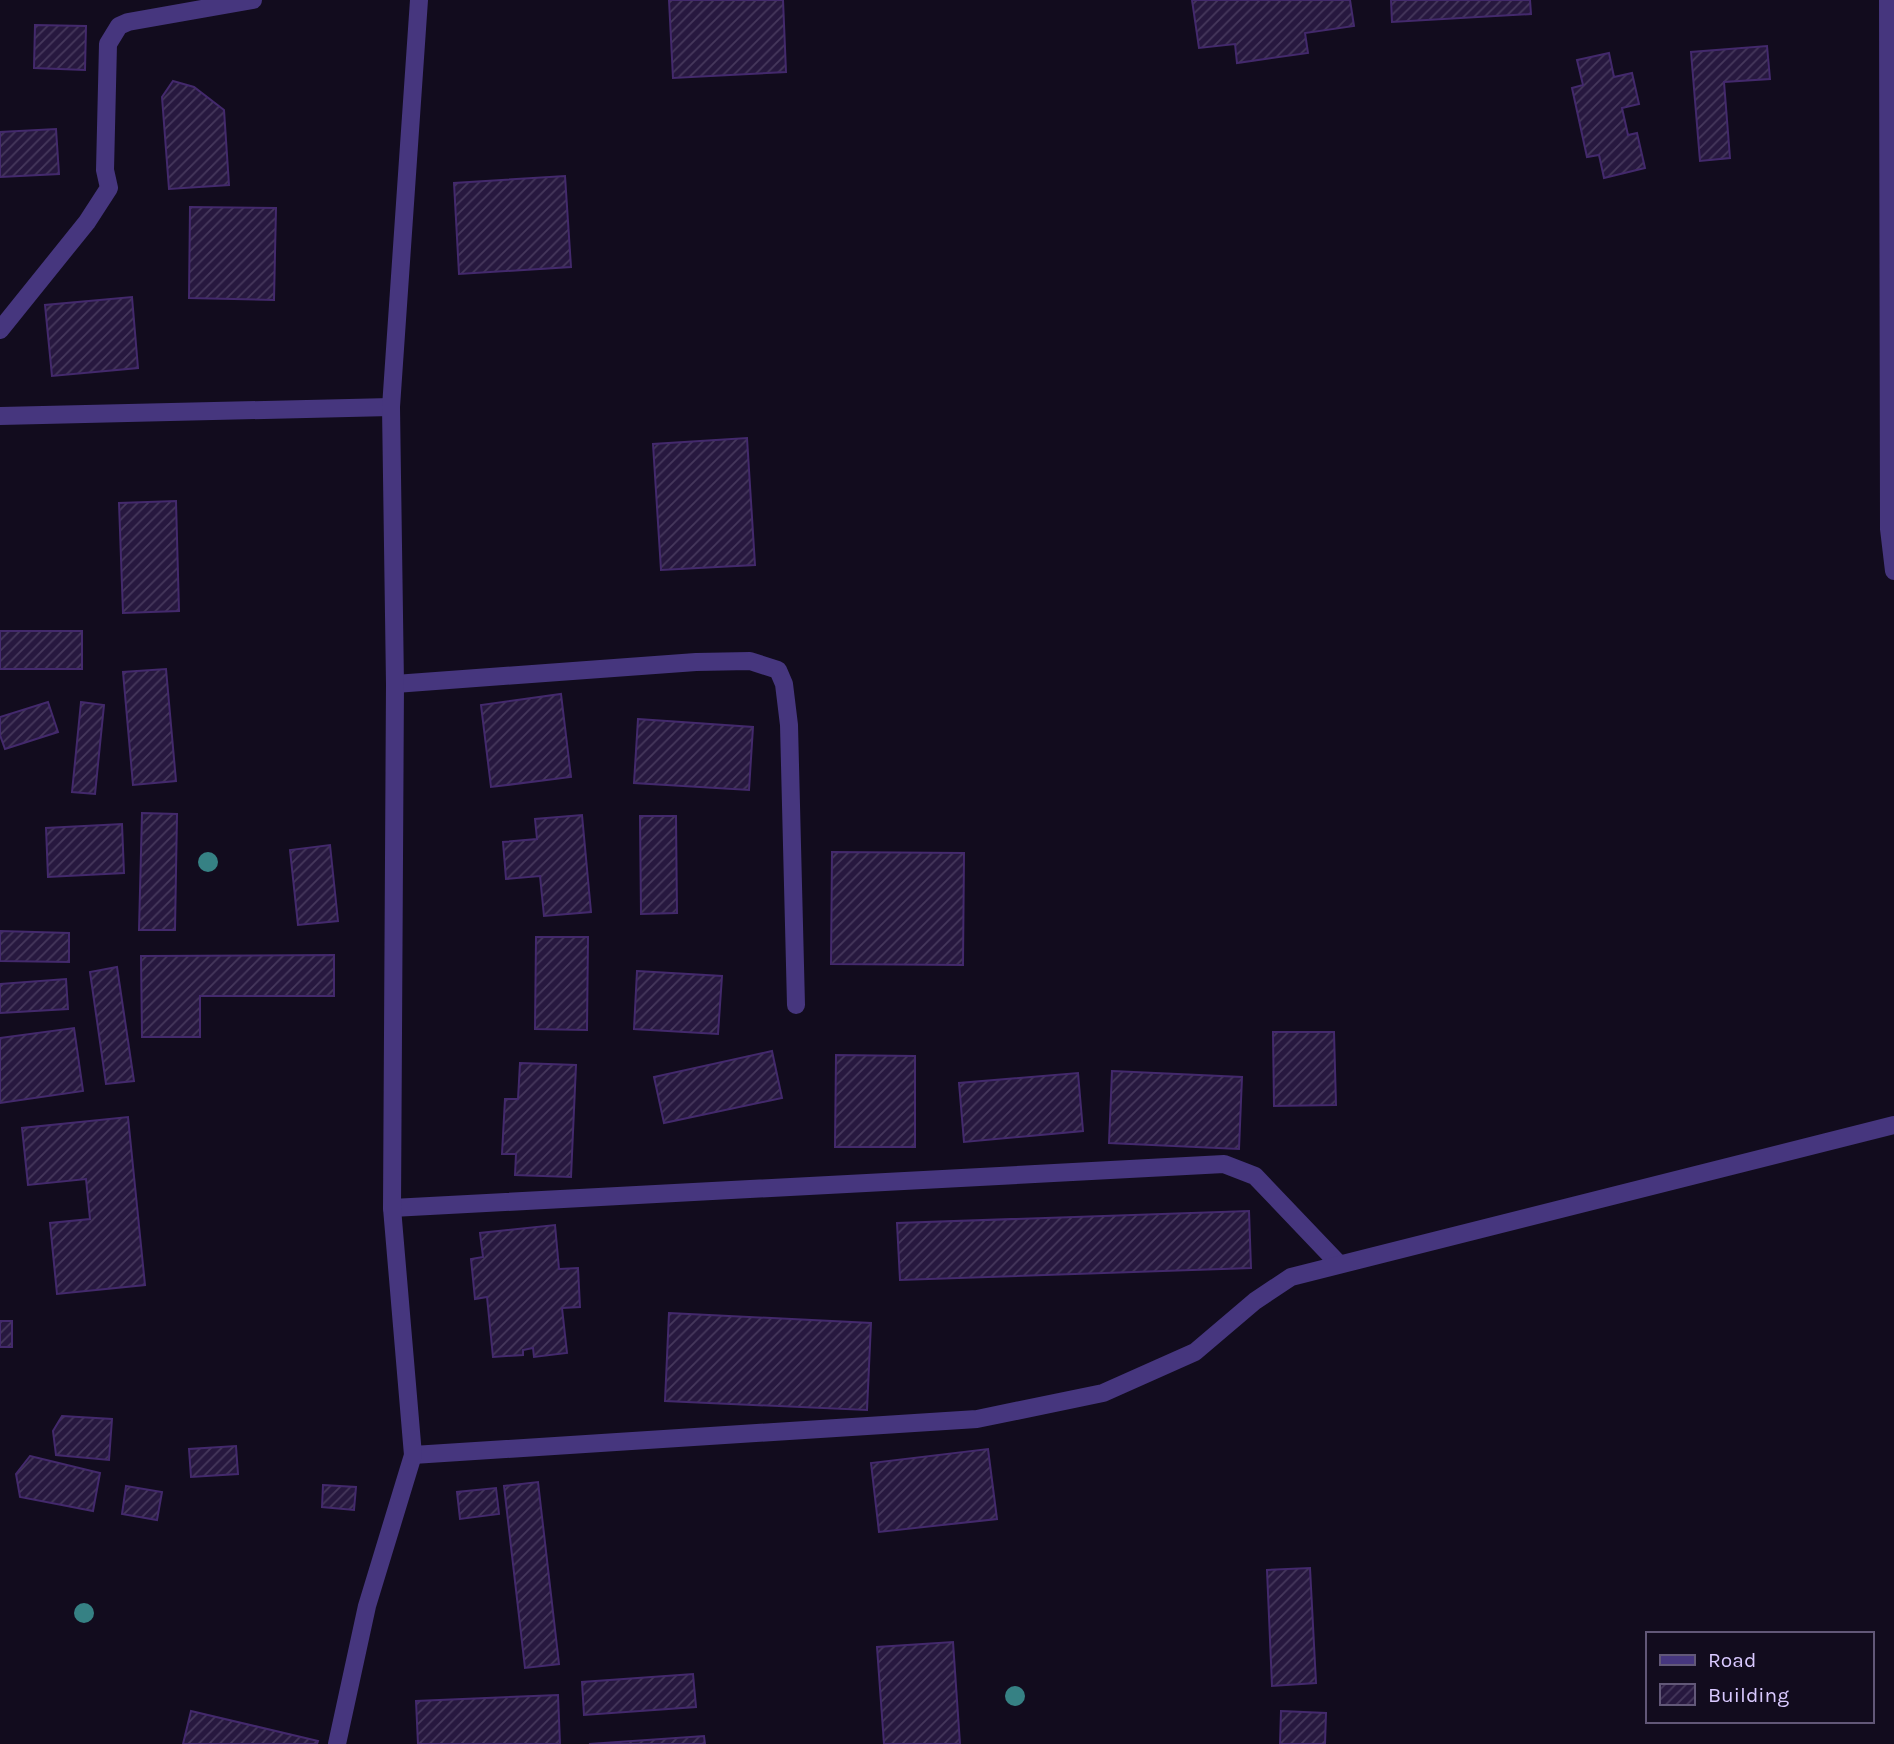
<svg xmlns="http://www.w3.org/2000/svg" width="1894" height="1744" font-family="Karla,sans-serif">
<defs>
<pattern id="building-hatch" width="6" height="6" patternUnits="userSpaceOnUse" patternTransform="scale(1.75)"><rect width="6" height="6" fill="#27183f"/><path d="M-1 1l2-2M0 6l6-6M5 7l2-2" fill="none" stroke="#46385c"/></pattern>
</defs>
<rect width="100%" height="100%" fill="#120c1e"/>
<g fill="url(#building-hatch)" stroke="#43296c" stroke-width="2">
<polygon points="669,0 783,0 786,72 673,78"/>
<polygon points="1192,0 1350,0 1354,26 1305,33 1308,53 1237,63 1235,44 1199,48"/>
<polygon points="1391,0 1530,0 1531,14 1392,22"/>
<polygon points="35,25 86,26 85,70 34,68"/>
<polygon points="1767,46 1770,79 1724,82 1730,158 1700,161 1691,52"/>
<polygon points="1609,53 1614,77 1632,73 1639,104 1622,108 1628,135 1637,133 1645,168 1604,178 1599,155 1587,157 1572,88 1583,85 1577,60"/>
<polygon points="173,81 194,87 224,110 229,185 169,189 162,97"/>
<polygon points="56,129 59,174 0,177 0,132"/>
<polygon points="565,176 571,267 459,274 454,183"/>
<polygon points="190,207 276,208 274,300 189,298"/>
<polygon points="132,297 138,368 52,376 45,305"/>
<polygon points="747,438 755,565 661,570 653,444"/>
<polygon points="176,501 179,611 123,613 119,503"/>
<rect x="0" y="631" width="82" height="38"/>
<polygon points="166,669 176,781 133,785 123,672"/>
<polygon points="561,694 571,777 491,787 481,705"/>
<polygon points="48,702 58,732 5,749 0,735 0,717"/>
<polygon points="81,702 104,705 95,794 72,792"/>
<polygon points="638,719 753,727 749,790 634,783"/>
<polygon points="142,813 177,814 175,930 139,930"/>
<polygon points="582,815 591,912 544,916 540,876 506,879 503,842 537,839 535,819"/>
<polygon points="640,816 676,816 677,913 641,914"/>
<polygon points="122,824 124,873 48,877 46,828"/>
<polygon points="330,845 338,921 298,925 290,850"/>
<polygon points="832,852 964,853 963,965 831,964"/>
<polygon points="0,931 69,933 69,962 0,961"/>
<polygon points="536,937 588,937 587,1030 535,1029"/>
<polygon points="334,955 334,996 200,996 200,1037 142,1037 141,956"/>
<polygon points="117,967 134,1081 106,1084 90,972"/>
<polygon points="637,971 722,976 718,1034 634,1029"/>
<polygon points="66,979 68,1009 0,1013 0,984"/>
<polygon points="74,1028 83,1091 0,1103 0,1038"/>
<polygon points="1273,1032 1334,1032 1336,1105 1274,1106"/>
<polygon points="772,1051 782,1098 664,1123 654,1077"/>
<polygon points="836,1055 915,1056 915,1147 835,1147"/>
<polygon points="520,1063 576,1065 571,1177 515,1175 516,1154 502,1154 505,1099 518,1099"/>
<polygon points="1112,1071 1242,1077 1239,1149 1109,1143"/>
<polygon points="1078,1073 1083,1131 964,1142 959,1083"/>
<polygon points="128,1117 145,1285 57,1294 50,1223 90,1219 86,1179 28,1185 22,1128"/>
<polygon points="1249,1211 1251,1268 900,1280 897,1223"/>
<polygon points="555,1225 559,1269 578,1268 580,1307 562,1308 567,1353 534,1357 533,1348 523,1350 523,1355 493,1357 487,1297 475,1299 471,1259 483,1257 480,1233"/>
<polygon points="669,1313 871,1323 867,1410 665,1401"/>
<rect x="0" y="1321" width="12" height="26"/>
<polygon points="62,1416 112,1419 109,1460 56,1455 53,1431"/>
<polygon points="236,1446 238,1474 191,1477 189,1449"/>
<polygon points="988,1449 997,1519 879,1532 871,1463"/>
<polygon points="30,1456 100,1473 93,1511 20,1497 16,1474"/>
<polygon points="538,1482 559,1664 525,1668 504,1486"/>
<polygon points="323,1485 356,1487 354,1510 322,1507"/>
<polygon points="126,1486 162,1492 157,1520 122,1514"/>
<polygon points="496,1488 499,1514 460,1519 457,1492"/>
<polygon points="1310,1568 1316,1683 1272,1686 1267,1570"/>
<polygon points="953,1642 960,1744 884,1744 877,1647"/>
<polygon points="693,1674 696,1707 584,1715 582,1682"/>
<polygon points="558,1695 560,1744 418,1744 416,1701"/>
<polygon points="191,1711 318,1741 317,1744 183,1744"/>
<polygon points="1281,1711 1326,1713 1325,1744 1280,1744"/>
<polygon points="704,1736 705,1744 589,1744"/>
</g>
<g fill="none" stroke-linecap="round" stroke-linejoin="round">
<g stroke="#46367e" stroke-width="18">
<polyline points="1888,0 1889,529 1894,571"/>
<polyline points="0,330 87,222 109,188 105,170 108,44 119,26 128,22 253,0"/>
<polyline points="0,416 391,407"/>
<polyline points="395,684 696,662 750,661 778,670 784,684 789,725 796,1005"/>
<polyline points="392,1208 1224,1164 1255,1176 1338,1263"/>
<polyline points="413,1455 977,1419 1103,1393 1195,1352 1255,1301 1291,1277 1894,1125"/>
<polyline points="337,1744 367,1606 413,1455 392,1208 395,684 391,407 419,0"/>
</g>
</g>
<g fill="#368184">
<circle cx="208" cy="862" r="10"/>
<circle cx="84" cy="1613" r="10"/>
<circle cx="1015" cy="1696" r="10"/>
</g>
<rect x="1646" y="1632" width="228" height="91" fill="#120c1e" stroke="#625878" stroke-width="2"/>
<rect x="1660" y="1655" width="35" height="10" fill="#46367e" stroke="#625878" stroke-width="2"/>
<text x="1708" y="1667" font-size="21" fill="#d9c9ff">Road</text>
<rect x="1660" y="1684" width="35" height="21" fill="url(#building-hatch)" stroke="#625878" stroke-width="2"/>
<text x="1708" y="1702" font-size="21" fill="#d9c9ff">Building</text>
</svg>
